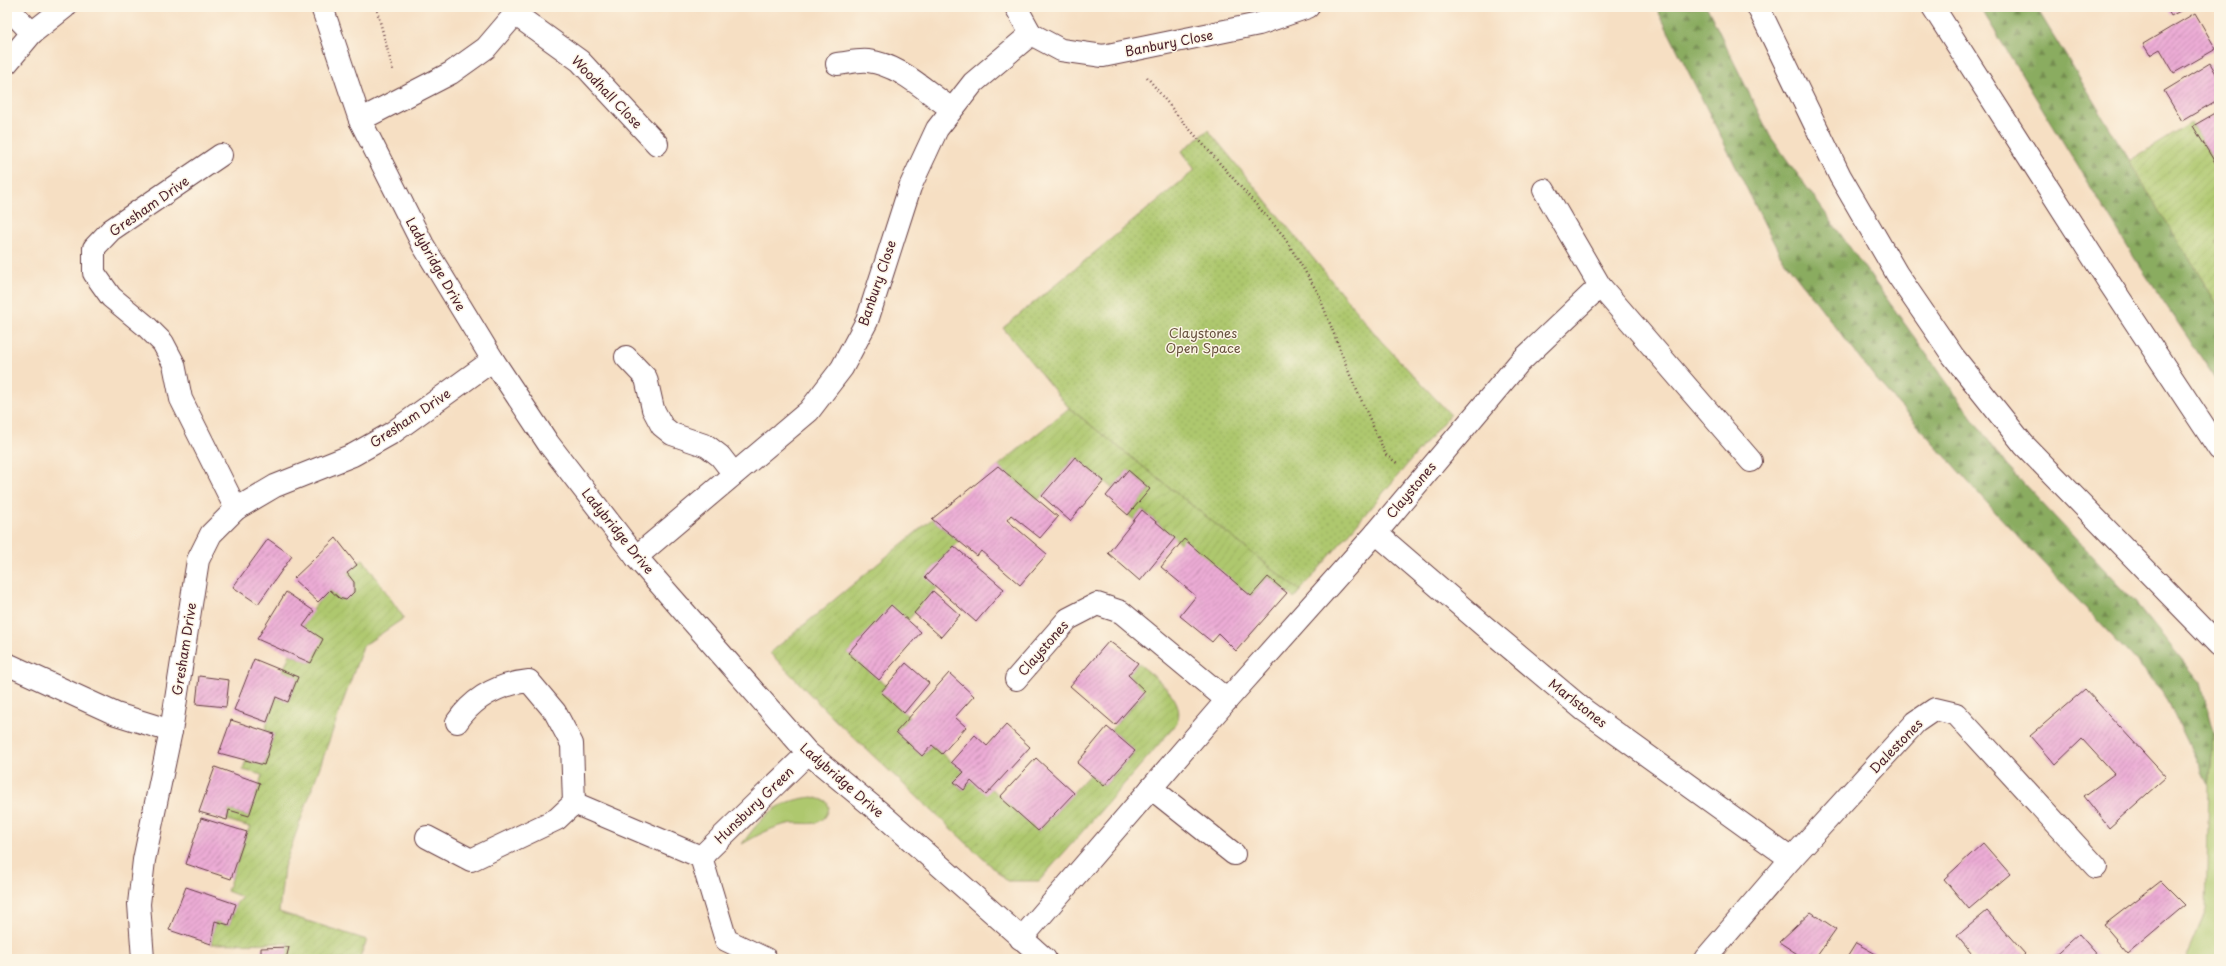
<svg xmlns="http://www.w3.org/2000/svg" width="2226" height="966" font-family="'Playpen Sans',sans-serif">
<defs>
<pattern id="forest-firs" width="22" height="20" patternUnits="userSpaceOnUse"><rect width="22" height="20" fill="#8aac61"/><path d="M5 1l3.5 6h-7zM16 11l3.5 6h-7z" fill="#738b50"/></pattern>
<pattern id="park-dots" width="8" height="8" patternUnits="userSpaceOnUse"><rect width="8" height="8" fill="#aec86e"/><path d="M2 2h.1M6 6h.1" fill="none" stroke="#97ab5f" stroke-width="1.8" stroke-linecap="round"/></pattern>
<pattern id="garden-furrows" width="10" height="10" patternUnits="userSpaceOnUse"><rect width="10" height="10" fill="#aec86e"/><path d="M-1 1l2-2M0 10L10 0M9 11l2-2" fill="none" stroke="#97ab5f"/></pattern>
<pattern id="building-hatch" width="6" height="6" patternUnits="userSpaceOnUse"><rect width="6" height="6" fill="#ecacd5"/><path d="M-1 1l2-2M0 6l6-6M5 7l2-2" fill="none" stroke="#c18bad"/></pattern>
</defs>
<rect width="100%" height="100%" fill="#fcf5e5"/>
<filter id="ink" filterUnits="userSpaceOnUse"><feTurbulence type="fractalNoise" baseFrequency=".025" numOctaves="2"/><feDisplacementMap in="SourceGraphic" scale="8" xChannelSelector="R" yChannelSelector="G"/><feConvolveMatrix kernelMatrix="1 2 1 2 8 2 1 2 1" color-interpolation-filters="sRGB"/></filter>
<filter id="wash" filterUnits="userSpaceOnUse"><feTurbulence type="fractalNoise" baseFrequency=".012" numOctaves="4" result="noise"/><feDisplacementMap in="SourceGraphic" scale="16" xChannelSelector="R" yChannelSelector="G"/><feGaussianBlur stdDeviation="0.9" result="paint"/><feColorMatrix in="noise" values="0 0 0 0 0 0 0 0 0 0 0 0 0 0 0 0 0 1.4 0 .05"/><feComposite in="paint" operator="in"/></filter>
<g filter="url(#wash)">
<rect width="100%" height="100%" fill="#f6dfc3"/>
<g fill="#aec86e" stroke="#7c744c">
<polygon points="2214,732 2219,745 2219,959 2186,959 2206,910 2209,786"/>
<path d="M813 797 826 801 829 807C828 812 827 816 822 820 812 827 799 821 788 824 772 827 756 836 742 844 762 816 778 800 813 797Z"/>
</g>
<g fill="url(#forest-firs)" stroke="#6a6646">
<polygon points="1656,7 1707,7 1770,136 2006,465 2135,602 2201,683 2214,732 2209,786 2162,689 1997,514 1876,379 1780,255"/>
<polygon points="1980,7 2036,7 2219,307 2219,384 2135,259"/>
</g>
<polygon fill="url(#park-dots)" stroke="#7c744c" points="1208,130 1381,341 1450,414 1300,591 1069,408 1003,328 1195,170 1182,151"/>
<g fill="url(#garden-furrows)" stroke="#7c744c">
<polygon points="2191,123 2219,169 2219,240 2215,242 2219,246 2219,307 2129,161"/>
<polygon points="1069,408 1300,591 1294,598 1268,577 1251,596 1181,544 1143,510 1134,520 1128,515 1150,489 1128,470 1112,488 1075,457 1038,500 998,466"/>
<path d="M932 519 959 541 926 577 937 588 908 620 848 653 887 686 882 693 909 717 896 732 922 756 932 745 964 772 954 782 963 790 971 781 992 789 1038 831 1090 774 1104 786 1135 751 1111 730 1145 692 1128 675 1138 663C1155 678 1192 702 1174 727L1039 881H1007L834 719 770 653Z"/>
<polygon points="363,559 404,618 363,646 284,867 279,912 367,940 359,959 286,959 289,943 211,944 215,921 229,925 236,904 242,897 227,891 247,832 250,827 227,820 229,810 249,816 262,775 243,770 246,760 265,764 274,734 265,730 276,697 288,702 298,677 283,671 290,654 311,663 303,626 318,602 330,590 339,598 346,600 354,592 354,582 347,573"/>
</g>
<g id="blocks">
<g fill="url(#building-hatch)">
<polygon points="2166,7 2187,7 2171,16"/>
<polygon points="2195,13 2216,49 2174,73 2160,49 2150,55 2143,44"/>
<polygon points="2210,63 2219,79 2219,99 2182,121 2164,91"/>
<polygon points="2219,111 2219,169 2193,126"/>
<polygon points="1075,457 1104,481 1070,521 1042,496"/>
<polygon points="998,466 1058,517 1040,538 1011,515 1007,520 1047,554 1020,585 981,551 977,556 932,519"/>
<polygon points="1128,470 1150,489 1128,515 1106,496"/>
<polygon points="1142,510 1175,538 1140,581 1108,553"/>
<polygon points="336,538 357,565 347,573 354,582 354,592 346,600 339,598 330,590 318,602 293,579"/>
<polygon points="268,539 292,556 258,604 233,587"/>
<polygon points="1184,539 1251,596 1268,577 1287,593 1236,651 1219,634 1212,642 1180,616 1196,596 1161,567"/>
<polygon points="954,546 1004,589 976,622 925,577"/>
<polygon points="933,591 960,615 941,637 914,613"/>
<polygon points="286,592 314,611 303,626 323,639 311,663 257,639"/>
<polygon points="891,605 921,632 879,680 848,653"/>
<polygon points="1109,641 1138,663 1128,675 1145,691 1115,725 1070,686"/>
<polygon points="254,659 298,677 288,702 276,697 267,722 234,710"/>
<polygon points="906,663 929,683 904,713 881,692"/>
<polygon points="949,673 974,696 955,717 966,727 942,754 932,745 922,756 896,732"/>
<polygon points="199,676 229,680 226,707 196,704"/>
<polygon points="2085,689 2166,777 2109,828 2084,796 2114,774 2082,739 2055,765 2030,736"/>
<polygon points="231,720 274,734 264,765 219,753"/>
<polygon points="1006,725 1030,747 986,795 971,781 964,790 954,782 964,772 951,762 975,735 987,746"/>
<polygon points="1107,727 1135,751 1104,786 1077,763"/>
<polygon points="1036,758 1074,793 1038,831 1000,797"/>
<polygon points="215,767 260,783 249,816 229,810 227,820 199,812"/>
<polygon points="201,818 247,832 231,879 186,864"/>
<polygon points="1983,843 2010,874 1969,909 1944,879"/>
<polygon points="2161,881 2185,905 2128,953 2104,925"/>
<polygon points="186,887 236,904 229,925 215,921 211,944 169,930"/>
<polygon points="1987,911 2025,954 2020,959 1976,959 1957,936"/>
<polygon points="1811,912 1836,929 1815,959 1805,959 1779,942"/>
<polygon points="2079,934 2101,959 2051,959"/>
<polygon points="1856,943 1885,959 1846,959"/>
<polygon points="289,947 286,959 261,959 261,948"/>
</g>
</g>
</g>
<g filter="url(#ink)">
<use href="#blocks" fill-opacity="0" stroke="#643c42" stroke-width="1"/>
<g fill="none" stroke-linecap="round" stroke-linejoin="round">
<defs>
<g id="minor">
<polyline points="7,7 32,33"/>
<polyline points="322,7 360,120 423,245 493,360 548,443 636,557 808,753 877,810 1045,959"/>
<polyline points="515,14 580,61 657,144"/>
<polyline points="1031,34 1061,50 1103,56 1259,24 1308,7"/>
<polyline points="7,63 32,33 65,7"/>
<path d="M837 64C847 63 858 60 868 61 901 65 926 92 952 109"/>
<polyline points="360,120 451,73 486,48 515,14 518,7"/>
<polyline points="221,155 111,230 94,248 94,273 111,297 146,326 163,343 174,364 181,399 236,509"/>
<polyline points="1544,190 1600,286 1751,461"/>
<polyline points="626,357 646,378 653,409 662,426 672,434 707,446 720,456 734,474"/>
<polyline points="1376,533 1484,626 1584,710 1791,859"/>
<polyline points="636,557 809,411 842,368 867,321 910,187 937,129 973,83 1031,34 1016,7"/>
<polyline points="7,664 116,714 171,731"/>
<polyline points="1016,679 1068,619 1097,604 1121,612 1227,700"/>
<polyline points="1151,788 1234,854"/>
<polyline points="574,803 701,857 726,940 766,959"/>
<path d="M427 837 471 860 557 819 574 803 572 744 555 712 529 681C499 684 474 697 457 722"/>
<polyline points="701,857 808,753"/>
<polyline points="1021,939 1227,700 1376,533 1518,364 1600,286"/>
<polyline points="143,959 139,904 144,860 171,731 198,560 211,534 236,509 275,486 353,455 392,433 493,360"/>
<polyline points="1705,959 1791,859 1916,722 1935,709 1956,714 2096,867"/>
</g>
<g id="highway">
<polyline points="1758,7 1840,176 1897,274 1953,356 2024,445 2219,645"/>
<polyline points="1933,7 2110,284 2219,449"/>
</g>
</defs>
<use href="#minor" stroke="#643c42" stroke-width="24"/>
<use href="#highway" stroke="#643c42" stroke-width="24"/>
<g stroke="#643c42" stroke-width="2.5" stroke-dasharray="1 3" stroke-linecap="butt">
<polyline points="376,7 393,70"/>
<polyline points="1147,77 1178,116 1283,235 1318,293 1350,375 1386,455 1397,463"/>
</g>
<use href="#minor" stroke="#fff" stroke-width="22"/>
<use href="#highway" stroke="#fff" stroke-width="22"/>
</g>
</g>
<g text-anchor="middle" stroke-width="3" stroke-linejoin="round" paint-order="stroke">
<g font-size="13" fill="#4a1f2b" stroke="#fcf5e5">
<text transform="translate(1169 43) rotate(-11)" y="5">Banbury Close</text>
<text transform="translate(607 92) rotate(46)" y="5">Woodhall Close</text>
<text transform="translate(149 206) rotate(-35)" y="5">Gresham Drive</text>
<text transform="translate(436 264) rotate(60)" y="5">Ladybridge Drive</text>
<text transform="translate(877 283) rotate(-71)" y="5">Banbury Close</text>
<text transform="translate(410 418) rotate(-34)" y="5">Gresham Drive</text>
<text transform="translate(1411 490) rotate(-50)" y="5">Claystones</text>
<text transform="translate(618 531) rotate(51)" y="5">Ladybridge Drive</text>
<text transform="translate(1043 648) rotate(-49)" y="5">Claystones</text>
<text transform="translate(184 649) rotate(-81)" y="5">Gresham Drive</text>
<text transform="translate(1578 703) rotate(38)" y="5">Marlstones</text>
<text transform="translate(1896 746) rotate(-46)" y="5">Dalestones</text>
<text transform="translate(842 780) rotate(41)" y="5">Ladybridge Drive</text>
<text transform="translate(754 805) rotate(-44)" y="5">Hunsbury Green</text>
</g>
<g font-size="13" fill="#68523f" stroke="#fcf5e5">
<text x="1203" y="338">Claystones<tspan x="1203" dy="15">Open Space</tspan></text>
</g>
</g>
<rect width="2226" height="966" fill="none" stroke="#fcf5e5" stroke-width="24"/>
</svg>
